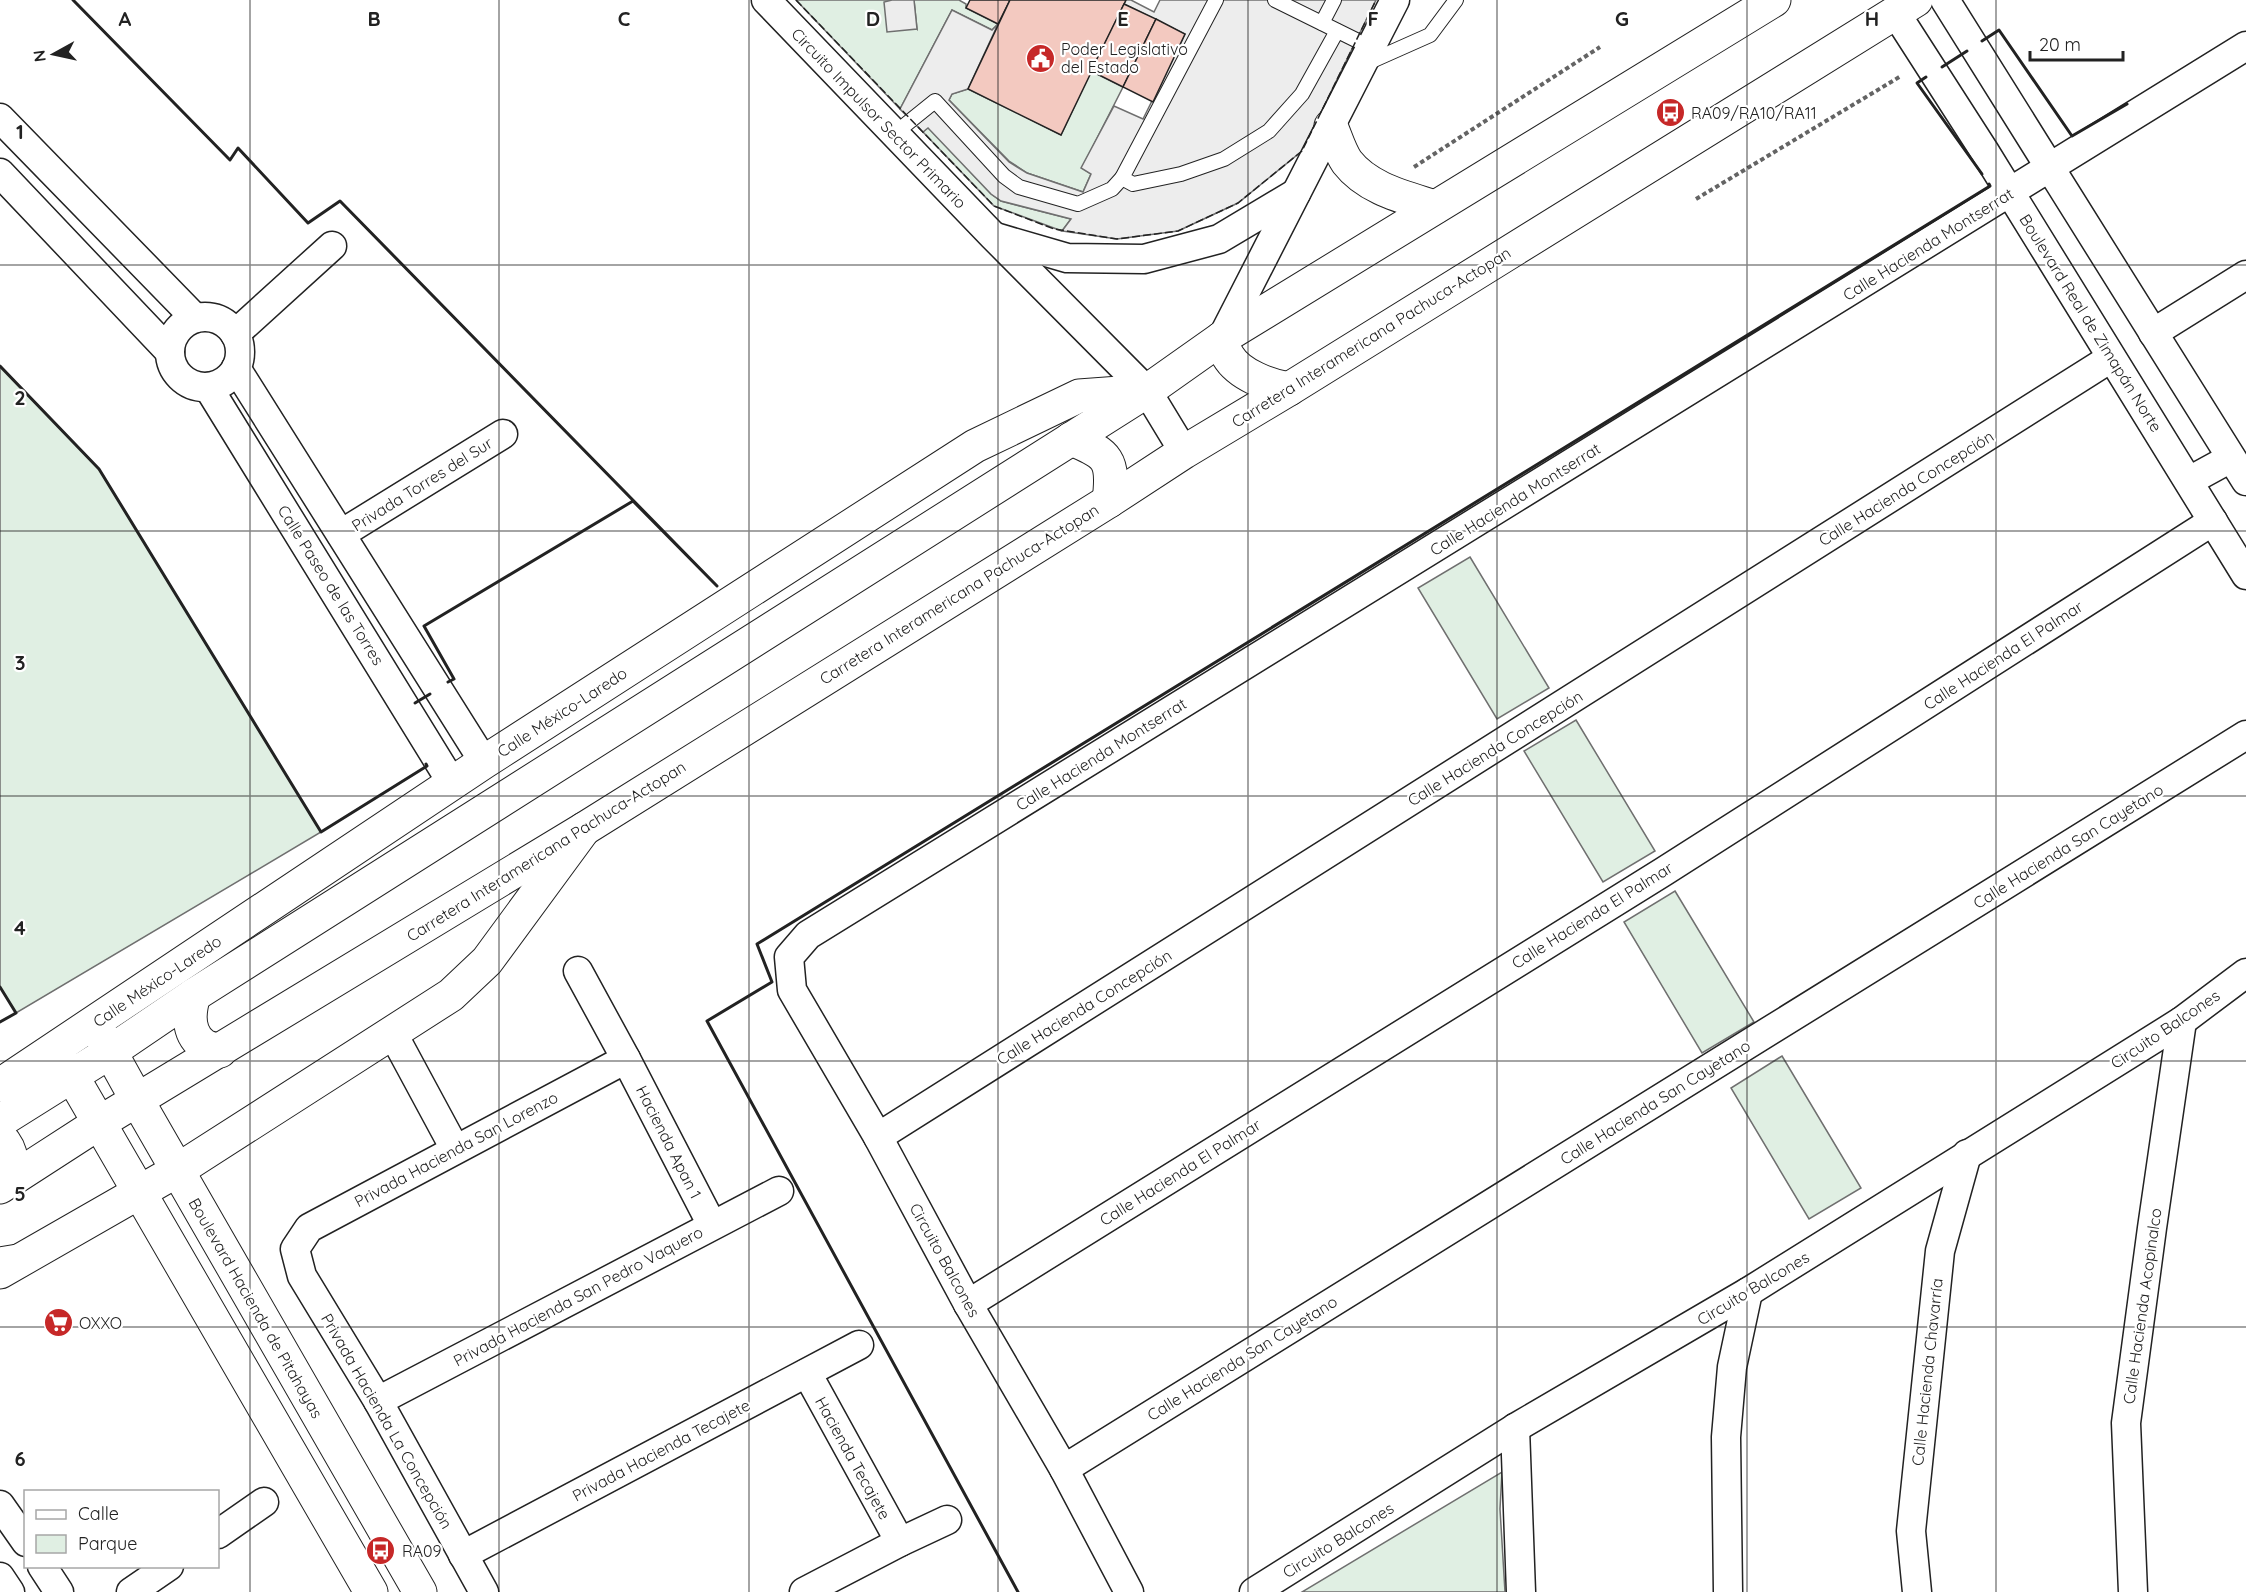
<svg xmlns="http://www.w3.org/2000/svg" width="2246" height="1592" font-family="Quicksand,sans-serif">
<rect width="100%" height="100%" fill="#fff"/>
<g fill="#e0efe3" stroke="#6f6f6f" stroke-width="1.5">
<polygon points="796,0 892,0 917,29 914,0 959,0 966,4 966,8 998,24 992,30 952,10 900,109"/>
<polygon points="1091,71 1123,87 1082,168 1091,174 1083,192 1027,173 1009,161 949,100 952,94 968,89 1061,135"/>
<polygon points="928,127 991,194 1001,201 1071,219 1062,231 994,206 923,132"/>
<polygon points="0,366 99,469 321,832 16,1013 0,987"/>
<polygon points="1470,557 1549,688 1497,719 1418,588"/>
<polygon points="1576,720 1655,851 1603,882 1524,751"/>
<polygon points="1675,891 1754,1022 1702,1053 1624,922"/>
<polygon points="1782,1056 1861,1188 1809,1219 1731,1088"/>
<polygon points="1502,1472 1500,1509 1505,1592 1302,1592"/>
</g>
<g fill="#ededed" stroke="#6f6f6f" stroke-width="1.5">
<polygon points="892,0 914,0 917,29 887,32 884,2"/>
<polygon points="1126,0 1131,0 1154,12 1160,0 1376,0 1302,151 1238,203 1178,231 1117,239 1062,231 1071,219 1001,201 991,194 928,128 923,132 900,109 952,10 992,30 998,24 968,89 952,94 949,100 1009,162 1027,173 1083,192 1091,174 1081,168 1114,106 1143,119 1185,34 1124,4"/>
</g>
<g fill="#f3c9c0" stroke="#222" stroke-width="1.5">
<polygon points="970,0 1010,0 998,24 966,8"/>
<polygon points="1010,0 1126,0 1061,135 968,89"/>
<polygon points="1124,4 1156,19 1123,87 1091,71"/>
<polygon points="1156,19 1185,34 1153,102 1123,87"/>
</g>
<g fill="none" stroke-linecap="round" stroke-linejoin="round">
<defs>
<g id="lane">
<polyline points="1216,0 1122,178 1133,184 1181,174 1224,159 1269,131 1302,94 1337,31"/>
<polyline points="1275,0 1356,40"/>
<polyline points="1322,23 1334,0"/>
<polyline points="1367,63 1430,35 1456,0"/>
<polyline points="894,134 935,101 1004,176 1019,187 1078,204 1112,189 1122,178"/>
</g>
<g id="street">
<polyline points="766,0 993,236 1147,391 1184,452"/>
<polyline points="1945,0 2246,481"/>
<polyline points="1895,12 1985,152 2246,575"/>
<polyline points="0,118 195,318"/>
<polyline points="0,173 170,352"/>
<polyline points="995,237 1067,258 1144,259 1219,239 1296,193"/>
<circle cx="205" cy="352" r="35"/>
<polyline points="2153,333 2246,275"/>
<polyline points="235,334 332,246"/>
<polyline points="1222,338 1395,0"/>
<polyline points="236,368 484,762"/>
<polyline points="208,387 452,783"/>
<polyline points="2189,481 2231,458"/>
<polyline points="341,534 503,434"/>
<polyline points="578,971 626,1059 712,1225"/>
<polyline points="393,1034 455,1149"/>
<polyline points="878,1137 2111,358"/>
<polyline points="968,1304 1663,872 2213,521"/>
<polyline points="807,1373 900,1542"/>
<polyline points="378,1401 779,1191"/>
<polyline points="1515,1428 1521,1592"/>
<polyline points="1064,1469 2246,735"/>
<polyline points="0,1505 26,1542"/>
<polyline points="218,1534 264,1502"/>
<polyline points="463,1555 859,1345"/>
<polyline points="42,1566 59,1592"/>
<polyline points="0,1577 10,1592"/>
<polyline points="131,1592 169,1566"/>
<polyline points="484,1592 378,1401 302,1276 295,1249 309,1228 626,1059"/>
<polyline points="804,1592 900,1542 947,1520"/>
<polyline points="1129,1592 1064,1469 968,1304 878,1137 792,990 789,957 808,935 2246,46"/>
<polyline points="1254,1592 1515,1428 1748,1292 2182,1021 2246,973"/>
<polyline points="1728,1592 1726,1437 1732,1367 1748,1292"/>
<polyline points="1917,1592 1911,1531 1940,1251 1967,1154"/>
<polyline points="2133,1592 2126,1423 2152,1228 2182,1021"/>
</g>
<g id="secondary">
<polyline points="96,1026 137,1100 420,1592"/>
<polyline points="55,1052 72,1076 371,1592"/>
<polyline points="0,1085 484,762 975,446 1079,396 1147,391"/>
<polyline points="0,1272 178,1170 451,995 487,961 584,829"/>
</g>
<g id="primary">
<path d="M1331 126C1336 138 1340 152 1347 162 1368 189 1404 197 1435 207"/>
<path d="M1222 338C1224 344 1225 352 1228 356 1239 375 1270 386 1289 389"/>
<path d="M1071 439C1109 454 1114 460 1109 501"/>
<path d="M194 995C189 1011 187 1032 202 1044 206 1048 215 1049 220 1051"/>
<polyline points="0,1121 110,1052 194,995 1147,391 1222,338 1774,0"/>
<path d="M0 1137C14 1152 12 1163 7 1182"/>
<polyline points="0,1187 99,1123 584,829 1109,501 1184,452 1289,389 1916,0"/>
<polyline points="0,1264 18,1261"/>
</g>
</defs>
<use href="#lane" stroke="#222" stroke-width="16"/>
<use href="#street" stroke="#222" stroke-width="31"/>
<use href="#secondary" stroke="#222" stroke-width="35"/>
<use href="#primary" stroke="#222" stroke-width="35"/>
<g stroke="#646464" stroke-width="4" stroke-dasharray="4.5 3" stroke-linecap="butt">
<polyline points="1414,167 1600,47"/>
<polyline points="1696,199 1901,76"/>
</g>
<use href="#lane" stroke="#fff" stroke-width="14"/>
<use href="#street" stroke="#fff" stroke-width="28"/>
<use href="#secondary" stroke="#fff" stroke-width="33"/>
<use href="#primary" stroke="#fff" stroke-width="33"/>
<polyline stroke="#222" stroke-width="1.5" stroke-dasharray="8 3" stroke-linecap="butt" points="796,0 994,206 1054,229 1117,239 1178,231 1238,203 1302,151 1376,0"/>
<g stroke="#222" stroke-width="3">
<polyline points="73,0 230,160 238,148 308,223 340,201 717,586 633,501 424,626 454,679 448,682"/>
<polyline points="1982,41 1999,30 2072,136 2127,104"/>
<polyline points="1942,67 1967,51"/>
<polyline points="1926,77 1917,83 1982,174"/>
<polyline points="0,366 99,469 321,832 427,766 426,764"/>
<polyline points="415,703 430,694"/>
<polyline points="0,987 16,1013 0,1022"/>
<polyline points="1018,1592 707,1021 772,982 757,944 1990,186 1989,184"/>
</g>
</g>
<path fill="none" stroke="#222" stroke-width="1.5" stroke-opacity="0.55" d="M250 0V1592M499 0V1592M749 0V1592M998 0V1592M1248 0V1592M1497 0V1592M1747 0V1592M1996 0V1592M0 265H2246M0 531H2246M0 796H2246M0 1061H2246M0 1327H2246"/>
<defs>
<symbol id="civic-disc" viewBox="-11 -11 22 22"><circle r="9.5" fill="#c62828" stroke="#fff"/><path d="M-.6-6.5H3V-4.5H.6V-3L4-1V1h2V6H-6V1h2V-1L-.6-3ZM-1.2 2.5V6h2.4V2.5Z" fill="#fff"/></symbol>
<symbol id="bus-disc" viewBox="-11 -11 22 22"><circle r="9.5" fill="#c62828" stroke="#fff"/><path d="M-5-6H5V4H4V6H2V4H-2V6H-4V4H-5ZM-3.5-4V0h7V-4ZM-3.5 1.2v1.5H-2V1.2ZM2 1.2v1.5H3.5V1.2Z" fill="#fff"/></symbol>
<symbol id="supermarket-disc" viewBox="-11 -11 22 22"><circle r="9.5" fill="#c62828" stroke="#fff"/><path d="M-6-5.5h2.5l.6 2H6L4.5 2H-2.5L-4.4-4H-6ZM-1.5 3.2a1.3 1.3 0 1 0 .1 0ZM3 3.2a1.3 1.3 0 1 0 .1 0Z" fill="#fff"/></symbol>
</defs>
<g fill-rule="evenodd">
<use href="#civic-disc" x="1024" y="42" width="33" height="33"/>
<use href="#bus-disc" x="1654" y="96" width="33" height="33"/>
<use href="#supermarket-disc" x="42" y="1306" width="33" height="33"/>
<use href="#bus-disc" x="364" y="1534" width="33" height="33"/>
</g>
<g text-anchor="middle" stroke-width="4.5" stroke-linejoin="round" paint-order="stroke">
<g font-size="16" fill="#222" stroke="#fff" text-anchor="start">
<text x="1061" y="55">Poder Legislativo<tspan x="1061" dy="18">del Estado</tspan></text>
<text x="1691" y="119">RA09/RA10/RA11</text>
<text x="79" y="1329">OXXO</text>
<text x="402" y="1557">RA09</text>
</g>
<g font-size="16" fill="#222" stroke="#fff">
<text transform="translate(879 118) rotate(46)" y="6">Circuito Impulsor Sector Primario</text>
<text transform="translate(1928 244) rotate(-32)" y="6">Calle Hacienda Montserrat</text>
<text transform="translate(2091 323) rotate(58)" y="6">Boulevard Real de Zimapán Norte</text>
<text transform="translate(1371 337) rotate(-32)" y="6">Carretera Interamericana Pachuca-Actopan</text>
<text transform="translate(422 484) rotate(-32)" y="6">Privada Torres del Sur</text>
<text transform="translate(1906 488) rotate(-32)" y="6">Calle Hacienda Concepción</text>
<text transform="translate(1515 499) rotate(-32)" y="6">Calle Hacienda Montserrat</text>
<text transform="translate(331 585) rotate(58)" y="6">Calle Paseo de las Torres</text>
<text transform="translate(959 594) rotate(-32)" y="6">Carretera Interamericana Pachuca-Actopan</text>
<text transform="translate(2003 655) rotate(-33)" y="6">Calle Hacienda El Palmar</text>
<text transform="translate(562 712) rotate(-33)" y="6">Calle México-Laredo</text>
<text transform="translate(1495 748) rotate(-32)" y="6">Calle Hacienda Concepción</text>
<text transform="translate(1101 754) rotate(-32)" y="6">Calle Hacienda Montserrat</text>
<text transform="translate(2068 846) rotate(-32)" y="6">Calle Hacienda San Cayetano</text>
<text transform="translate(546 851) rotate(-32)" y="6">Carretera Interamericana Pachuca-Actopan</text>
<text transform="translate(1592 915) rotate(-32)" y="6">Calle Hacienda El Palmar</text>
<text transform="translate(157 981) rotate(-34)" y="6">Calle México-Laredo</text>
<text transform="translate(1084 1007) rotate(-32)" y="6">Calle Hacienda Concepción</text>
<text transform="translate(2165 1029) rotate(-34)" y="6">Circuito Balcones</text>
<text transform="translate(1655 1102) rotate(-32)" y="6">Calle Hacienda San Cayetano</text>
<text transform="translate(669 1142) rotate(63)" y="6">Hacienda Apan 1</text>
<text transform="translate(456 1149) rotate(-28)" y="6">Privada Hacienda San Lorenzo</text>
<text transform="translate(1180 1172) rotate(-32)" y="6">Calle Hacienda El Palmar</text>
<text transform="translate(945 1260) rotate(61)" y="6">Circuito Balcones</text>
<text transform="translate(1753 1288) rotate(-31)" y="6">Circuito Balcones</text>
<text transform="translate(578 1296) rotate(-28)" y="6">Privada Hacienda San Pedro Vaquero</text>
<text transform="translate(2142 1306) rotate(-82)" y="6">Calle Hacienda Acopinalco</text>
<text transform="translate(256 1308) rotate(60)" y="6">Boulevard Hacienda de Pitahayas</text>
<text transform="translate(1242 1358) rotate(-32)" y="6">Calle Hacienda San Cayetano</text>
<text transform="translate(1927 1372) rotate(-84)" y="6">Calle Hacienda Chavarría</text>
<text transform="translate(387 1421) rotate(60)" y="6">Privada Hacienda La Concepción</text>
<text transform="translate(661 1450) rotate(-28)" y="6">Privada Hacienda Tecajete</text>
<text transform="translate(853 1458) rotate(61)" y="6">Hacienda Tecajete</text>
<text transform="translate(1338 1540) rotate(-32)" y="6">Circuito Balcones</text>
</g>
</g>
<g font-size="20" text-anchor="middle" font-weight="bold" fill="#222" stroke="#fff" stroke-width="4.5" stroke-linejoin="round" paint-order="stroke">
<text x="125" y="26">A</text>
<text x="374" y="26">B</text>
<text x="624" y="26">C</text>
<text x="873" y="26">D</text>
<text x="1123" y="26">E</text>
<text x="1373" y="26">F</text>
<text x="1622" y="26">G</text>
<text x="1872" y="26">H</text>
<text x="20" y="139">1</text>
<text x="20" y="405">2</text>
<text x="20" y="670">3</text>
<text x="20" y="935">4</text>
<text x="20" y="1201">5</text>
<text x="20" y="1466">6</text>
</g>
<rect x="24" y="1490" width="195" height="78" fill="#ffffff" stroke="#a7a7a7" stroke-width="1.5"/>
<rect x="36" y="1510" width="30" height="9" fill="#ffffff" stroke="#a7a7a7" stroke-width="1.5"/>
<text x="78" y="1520" font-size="18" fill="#222222">Calle</text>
<rect x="36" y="1535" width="30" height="18" fill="#e0efe3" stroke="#a7a7a7" stroke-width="1.5"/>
<text x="78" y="1550" font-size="18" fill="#222222">Parque</text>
<g transform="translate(54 54) rotate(262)" stroke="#ffffff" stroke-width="4.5" paint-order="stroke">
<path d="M0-4.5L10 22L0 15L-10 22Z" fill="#222222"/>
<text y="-9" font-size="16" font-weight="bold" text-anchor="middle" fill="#222222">N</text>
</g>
<path d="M2030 51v9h93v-9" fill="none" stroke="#222222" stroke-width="3"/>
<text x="2039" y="51" font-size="18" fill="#222222" stroke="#ffffff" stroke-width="4.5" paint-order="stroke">20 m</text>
</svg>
